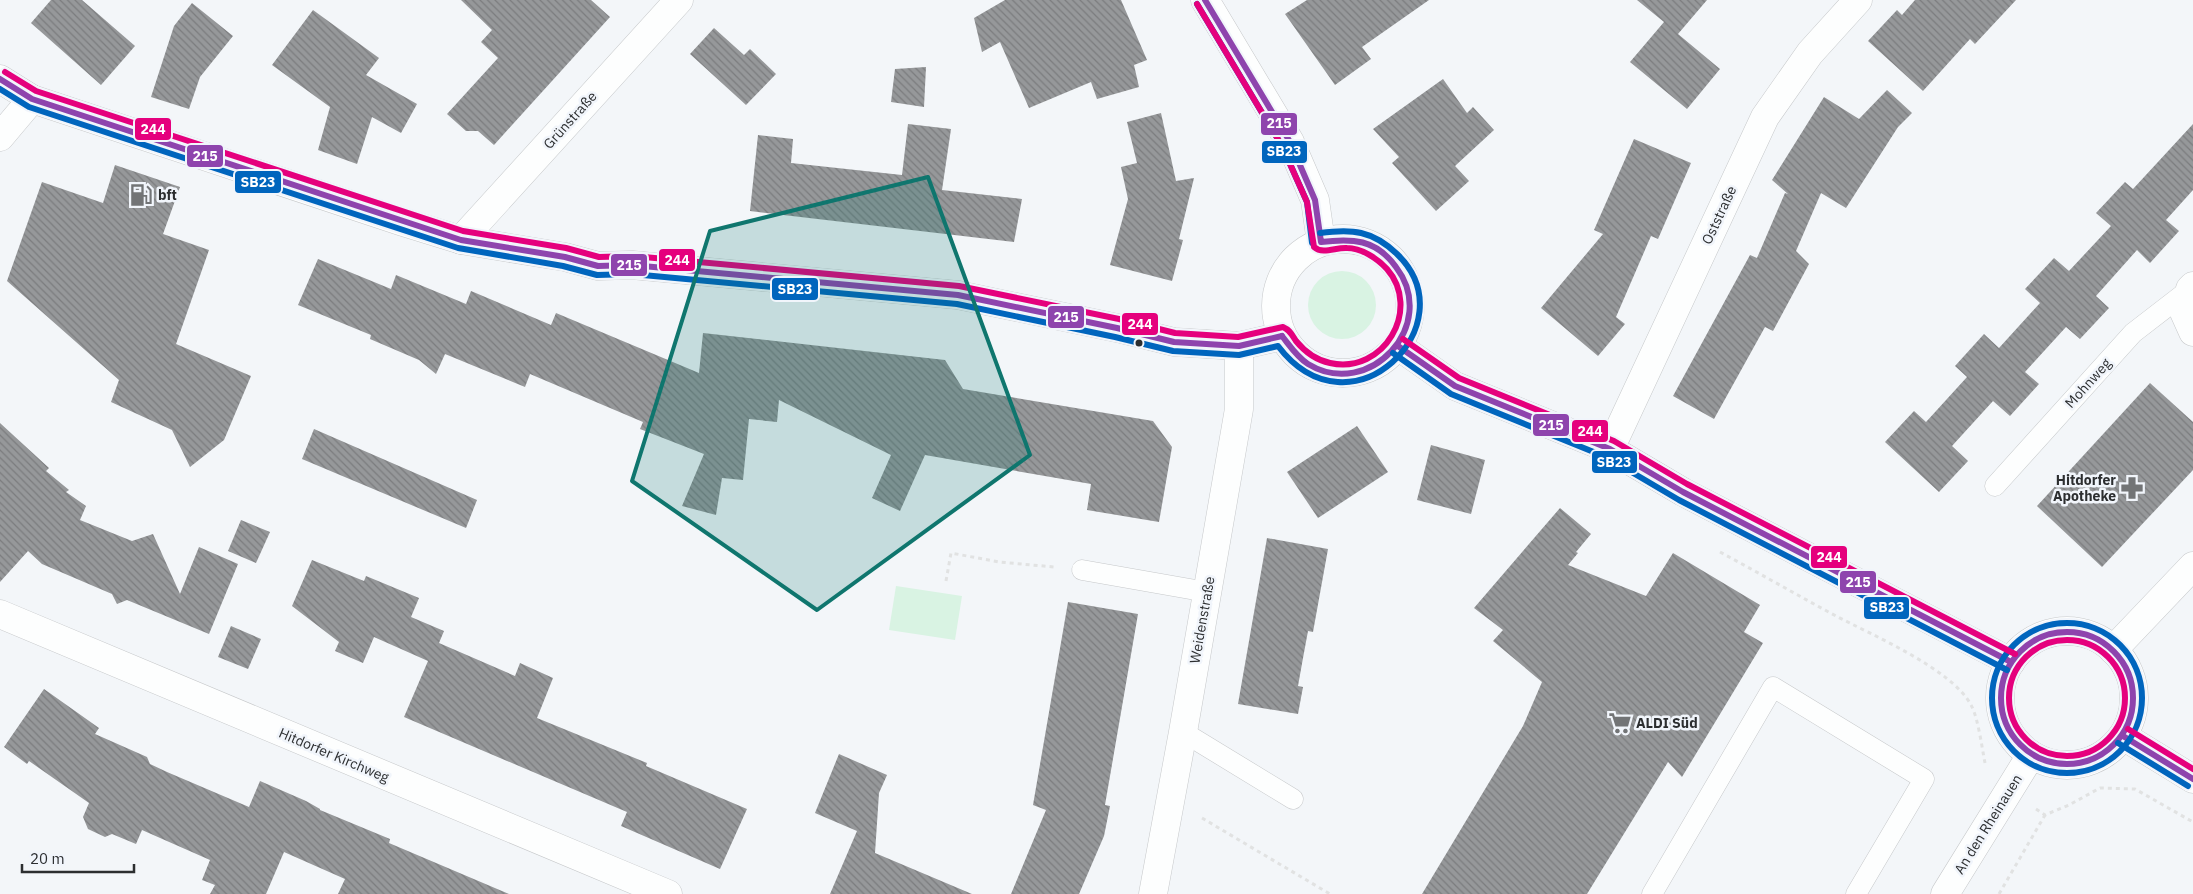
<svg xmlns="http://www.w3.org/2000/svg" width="2193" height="894" font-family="'IBM Plex Sans',sans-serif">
<defs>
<pattern id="building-back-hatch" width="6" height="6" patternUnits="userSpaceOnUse" patternTransform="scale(1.25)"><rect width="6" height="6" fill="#96989a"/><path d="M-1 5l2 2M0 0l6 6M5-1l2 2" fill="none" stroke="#7b7c7e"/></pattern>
</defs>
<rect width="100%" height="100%" fill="#f3f6f9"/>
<g fill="#d9f3e3">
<circle cx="1342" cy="305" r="34"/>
<polygon points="896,586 962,596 955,640 889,630"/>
</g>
<g fill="url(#building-back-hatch)">
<polygon points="51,0 82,0 135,46 101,85 31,23"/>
<polygon points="461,0 591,0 610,17 494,145 478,131 466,131 447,114 498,58 481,42 492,30"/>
<polygon points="1005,0 1121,0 1147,60 1134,65 1139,87 1097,99 1091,82 1029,108 1000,42 982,52 974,18"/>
<polygon points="1307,0 1429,0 1362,47 1371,59 1335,85 1285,14"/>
<polygon points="1637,0 1707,0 1678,34 1720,69 1687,109 1630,62 1664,22"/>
<polygon points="1915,0 2016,0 1975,44 1970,39 1923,91 1868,41 1897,10 1902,15"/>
<polygon points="192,3 233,36 200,77 189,109 151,97 174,26"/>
<polygon points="313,10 379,58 366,75 417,104 401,133 372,117 357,164 318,150 330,107 272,65"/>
<polygon points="714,28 744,55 750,49 776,74 746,105 690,54"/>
<polygon points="926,67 924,107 891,102 895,69"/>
<polygon points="1443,79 1467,113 1473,107 1494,130 1455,166 1469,181 1436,211 1392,163 1399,157 1373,129"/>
<polygon points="1887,90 1912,113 1898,127 1846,208 1821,193 1796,251 1809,264 1773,331 1765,327 1714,419 1673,396 1750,255 1757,258 1785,193 1788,194 1772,180 1824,97 1859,119"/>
<polygon points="1161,113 1176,181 1194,178 1179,239 1183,240 1172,281 1110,265 1128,199 1121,167 1137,163 1127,122"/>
<polygon points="908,124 951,129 942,190 1022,199 1014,242 750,211 758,135 793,139 791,163 902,175"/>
<polygon points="2193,124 2193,190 2166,220 2179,231 2150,263 2137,250 2096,296 2109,308 2080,339 2066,327 2025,372 2039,384 2010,416 1993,401 1952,446 1968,461 1939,492 1885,442 1914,411 1926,422 1967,377 1955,366 1984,334 1999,348 2040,303 2025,289 2054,258 2069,271 2111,226 2096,213 2125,182 2133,189"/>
<polygon points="1634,139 1691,163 1658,239 1651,236 1616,317 1625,324 1598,356 1541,308 1603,234 1594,230"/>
<polygon points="115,165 180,187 163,234 209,250 176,344 251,376 224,440 190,467 172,430 111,402 119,380 7,281 42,182 103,203"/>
<polygon points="318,259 391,289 396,275 466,304 471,291 551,325 556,313 699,373 703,333 945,360 963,389 1153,421 1172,447 1159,522 1087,510 1091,484 925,455 900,511 872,498 891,455 779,400 777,422 749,419 743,480 722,478 716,515 682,506 704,454 640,429 643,422 530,374 525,387 445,354 436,374 419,360 370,339 371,335 298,305"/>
<polygon points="2150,383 2193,422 2193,470 2102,567 2037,506"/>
<polygon points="0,423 49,468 46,471 69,490 66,492 86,506 80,520 132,541 153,534 180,594 199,547 238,564 209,634 127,600 117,604 112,594 42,564 28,551 0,582"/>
<polygon points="1357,426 1388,472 1318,518 1287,472"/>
<polygon points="314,429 477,500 466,528 302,459"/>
<polygon points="1431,445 1485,460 1471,514 1417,500"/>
<polygon points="1560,508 1591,534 1576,552 1578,553 1568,565 1646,596 1673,553 1760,605 1744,632 1763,643 1682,777 1668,762 1587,894 1422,894 1523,726 1542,682 1493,641 1503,630 1474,608"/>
<polygon points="241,520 270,532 256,563 228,551"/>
<polygon points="1267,538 1328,549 1313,632 1308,631 1303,658 1298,686 1303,687 1298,714 1238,704"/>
<polygon points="312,560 364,581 366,576 419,598 411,617 444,631 439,643 515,676 520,663 553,678 537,718 647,763 646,766 747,809 720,869 621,826 627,812 404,717 428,661 374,637 363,663 335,651 339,642 292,606"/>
<polygon points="1068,602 1138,614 1105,805 1110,806 1104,836 1079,894 1011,894 1046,810 1033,805"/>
<polygon points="231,626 261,639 248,669 218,657"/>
<polygon points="44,689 99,728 95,734 147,757 150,764 167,772 249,807 260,781 306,801 320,809 320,810 390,839 389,843 509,894 338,894 345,879 284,852 266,894 210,894 215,885 202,880 210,860 142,830 136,844 112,834 105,837 88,829 83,817 89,803 29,761 27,764 4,747"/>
<polygon points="839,754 887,775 879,793 875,853 972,894 830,894 857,831 815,813"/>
</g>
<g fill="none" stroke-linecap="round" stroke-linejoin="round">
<defs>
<g id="service">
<polyline points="1995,486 2133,333 2190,289"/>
<polyline points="1082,570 1207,592"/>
<polyline points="1183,732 1293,799"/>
<polyline points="1652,894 1773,687 1924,779 1856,894"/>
</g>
<g id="minor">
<polyline points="1205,0 1290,142 1315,200 1321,242"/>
<polyline points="0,137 32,99"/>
<polyline points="461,240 679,0"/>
<polyline points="2193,286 2190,289 2184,312 2193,332"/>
<polyline points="1610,449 1765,117 1810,53 1858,0"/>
<polyline points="0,614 668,894"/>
<polyline points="2113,650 2193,566"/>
<polyline points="1153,894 1183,732 1239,409 1239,346"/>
<polyline points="1945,894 2031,755"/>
</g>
<g id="tertiary">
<polyline points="0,79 32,99 403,222 461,240 565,257 598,266 632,265 958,295 1117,328 1174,342 1239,346 1282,336"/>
<circle cx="1343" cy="306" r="67"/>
<polyline points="1398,346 1455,386 1610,449 1683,492 2011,662"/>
<circle cx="2067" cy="698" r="67"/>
<polyline points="2123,736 2193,779"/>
</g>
</defs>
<use href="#service" stroke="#c6c8ca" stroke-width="21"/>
<use href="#minor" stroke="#c6c8ca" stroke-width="29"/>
<use href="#tertiary" stroke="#c6c8ca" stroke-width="29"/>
<g stroke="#e1e2e2" stroke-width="3" stroke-dasharray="4 4" stroke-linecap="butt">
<path d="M1720 552C1759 573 1797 595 1836 616 1872 635 1952 669 1971 705 1978 717 1982 748 1985 763"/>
<polyline points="946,581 951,553 999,562 1054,567"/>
<polyline points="2036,809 2045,815 2069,805 2100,788 2135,789 2193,822"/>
<polyline points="1202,818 1330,894"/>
<polyline points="1999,894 2045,815"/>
</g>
<use href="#service" stroke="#fdfefe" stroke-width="20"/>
<use href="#minor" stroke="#fdfefe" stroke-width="28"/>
<use href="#tertiary" stroke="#fdfefe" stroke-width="28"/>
<defs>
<g id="bus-1">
<path d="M1205 0 1290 142 1315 200 1321 242C1352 238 1376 239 1396 267 1440 325 1369 401 1308 364 1297 357 1290 346 1282 336"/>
<polyline points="0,79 32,99 461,240 565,257 598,266 632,265 958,295 1117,328 1174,342 1239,346 1282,336"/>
<polyline points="1398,346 1455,386 1610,449 1683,492 2011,662"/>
<circle cx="2067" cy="698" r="66"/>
<polyline points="2123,736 2193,779"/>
</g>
<g id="bus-2">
<polyline points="1197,4 1282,146 1307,202 1312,243"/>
<path d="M0 89 29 107 458 248 563 266 597 275 632 274 957 304 1115 337 1173 351 1239 355 1278 346C1351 442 1470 324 1397 254 1372 230 1352 229 1320 233"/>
<polyline points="1393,353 1451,394 1606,457 1679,500 2007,670"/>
<circle cx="2067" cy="698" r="75"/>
<polyline points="2118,743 2188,786"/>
</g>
<g id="bus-3">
<path d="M5 72 36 91 463 231 566 248 599 257 633 256 959 286 1119 319 1175 333 1238 337 1283 327C1290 330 1292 335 1296 341 1305 352 1316 360 1330 363 1384 375 1422 309 1387 269 1377 258 1361 248 1347 248 1336 247 1323 255 1314 247L1307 202 1282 146 1197 4"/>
<polyline points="1403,339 1459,378 1614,441 1687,484 2015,654"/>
<circle cx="2067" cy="698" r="58"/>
<polyline points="2128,729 2193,769"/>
</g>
</defs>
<use href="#bus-1" stroke="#f1f5fb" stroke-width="10"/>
<use href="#bus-2" stroke="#f1f5fb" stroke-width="10"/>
<use href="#bus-3" stroke="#f1f5fb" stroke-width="10"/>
<use href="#bus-1" stroke="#8e44ad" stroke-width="6"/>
<use href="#bus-2" stroke="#0065bd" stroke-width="6"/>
<use href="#bus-3" stroke="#e5007d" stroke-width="6"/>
</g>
<path fill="#0f766e" fill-opacity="0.2" stroke="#0f766e" stroke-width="4" stroke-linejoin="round" d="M928 177 1030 455 817 610 632 481 710 231Z"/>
<defs>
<symbol id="fuel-bare" viewBox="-9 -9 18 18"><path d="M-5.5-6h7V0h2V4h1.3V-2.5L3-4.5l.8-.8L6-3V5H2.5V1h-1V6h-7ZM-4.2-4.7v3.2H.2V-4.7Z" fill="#727476" stroke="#f1f5fb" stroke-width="2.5" paint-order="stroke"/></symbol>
<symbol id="pharmacy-bare" viewBox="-9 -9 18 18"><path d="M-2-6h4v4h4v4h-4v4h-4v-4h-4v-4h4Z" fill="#727476" stroke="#f1f5fb" stroke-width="2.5" paint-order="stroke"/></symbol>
<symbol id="supermarket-bare" viewBox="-9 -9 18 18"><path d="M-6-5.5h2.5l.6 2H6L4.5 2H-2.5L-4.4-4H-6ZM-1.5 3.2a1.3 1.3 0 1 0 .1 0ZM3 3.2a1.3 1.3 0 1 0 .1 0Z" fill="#727476" stroke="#f1f5fb" stroke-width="2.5" paint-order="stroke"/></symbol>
</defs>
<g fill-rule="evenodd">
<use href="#fuel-bare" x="125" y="179" width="32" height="32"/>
<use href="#pharmacy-bare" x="2116" y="472" width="32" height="32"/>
<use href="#supermarket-bare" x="1604" y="707" width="32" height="32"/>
</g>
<circle fill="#2c2e30" stroke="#f1f5fb" stroke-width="2" cx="1139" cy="343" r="4.5"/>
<g text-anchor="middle" stroke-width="5" stroke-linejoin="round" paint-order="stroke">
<g font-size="14" fill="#2c2e30" stroke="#f1f5fb">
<text transform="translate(570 120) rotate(-48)" y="5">Grünstraße</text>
<text transform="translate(1719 215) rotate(-65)" y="5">Oststraße</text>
<text transform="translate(2088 383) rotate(-48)" y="5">Mohnweg</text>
<text transform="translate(1202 620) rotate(-80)" y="5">Weidenstraße</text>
<text transform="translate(334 755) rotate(23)" y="5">Hitdorfer Kirchweg</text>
<text transform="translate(1988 824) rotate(-58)" y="5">An den Rheinauen</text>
</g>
<g font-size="14" font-weight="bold" fill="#2c2e30" stroke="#f1f5fb" text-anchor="start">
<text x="158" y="200">bft</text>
<text x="2116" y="485" text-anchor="end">Hitdorfer<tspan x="2116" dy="16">Apotheke</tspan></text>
<text x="1636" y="728">ALDI Süd</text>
</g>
</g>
<g stroke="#f1f5fb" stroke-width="2">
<rect x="1260" y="112" width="38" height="24" rx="5" fill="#8e44ad"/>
<rect x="134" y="117" width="38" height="24" rx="5" fill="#e5007d"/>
<rect x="1261" y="140" width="47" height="24" rx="5" fill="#0065bd"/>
<rect x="186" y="144" width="38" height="24" rx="5" fill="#8e44ad"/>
<rect x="234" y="170" width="48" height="24" rx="5" fill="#0065bd"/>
<rect x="658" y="248" width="38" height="24" rx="5" fill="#e5007d"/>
<rect x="610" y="253" width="38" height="24" rx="5" fill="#8e44ad"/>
<rect x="771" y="277" width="48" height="24" rx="5" fill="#0065bd"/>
<rect x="1047" y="305" width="38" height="24" rx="5" fill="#8e44ad"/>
<rect x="1121" y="312" width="38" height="24" rx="5" fill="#e5007d"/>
<rect x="1532" y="413" width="38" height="24" rx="5" fill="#8e44ad"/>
<rect x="1571" y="419" width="38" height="24" rx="5" fill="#e5007d"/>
<rect x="1591" y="450" width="47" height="24" rx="5" fill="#0065bd"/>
<rect x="1810" y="545" width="38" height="24" rx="5" fill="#e5007d"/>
<rect x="1839" y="570" width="38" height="24" rx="5" fill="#8e44ad"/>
<rect x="1863" y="596" width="47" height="24" rx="5" fill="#0065bd"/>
</g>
<g font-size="14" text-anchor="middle" font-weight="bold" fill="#fff">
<text x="1279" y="128">215</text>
<text x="153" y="134">244</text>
<text x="1284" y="156">SB23</text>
<text x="205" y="161">215</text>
<text x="258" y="187">SB23</text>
<text x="677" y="265">244</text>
<text x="629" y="270">215</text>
<text x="795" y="294">SB23</text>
<text x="1066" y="322">215</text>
<text x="1140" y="329">244</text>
<text x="1551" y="430">215</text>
<text x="1590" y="436">244</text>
<text x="1614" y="467">SB23</text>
<text x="1829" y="562">244</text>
<text x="1858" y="587">215</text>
<text x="1887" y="612">SB23</text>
</g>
<path d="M22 864v8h112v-8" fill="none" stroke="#2c2e30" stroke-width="2.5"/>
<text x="30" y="864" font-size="15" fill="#2c2e30" stroke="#f1f5fb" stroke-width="4" paint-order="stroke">20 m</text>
</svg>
